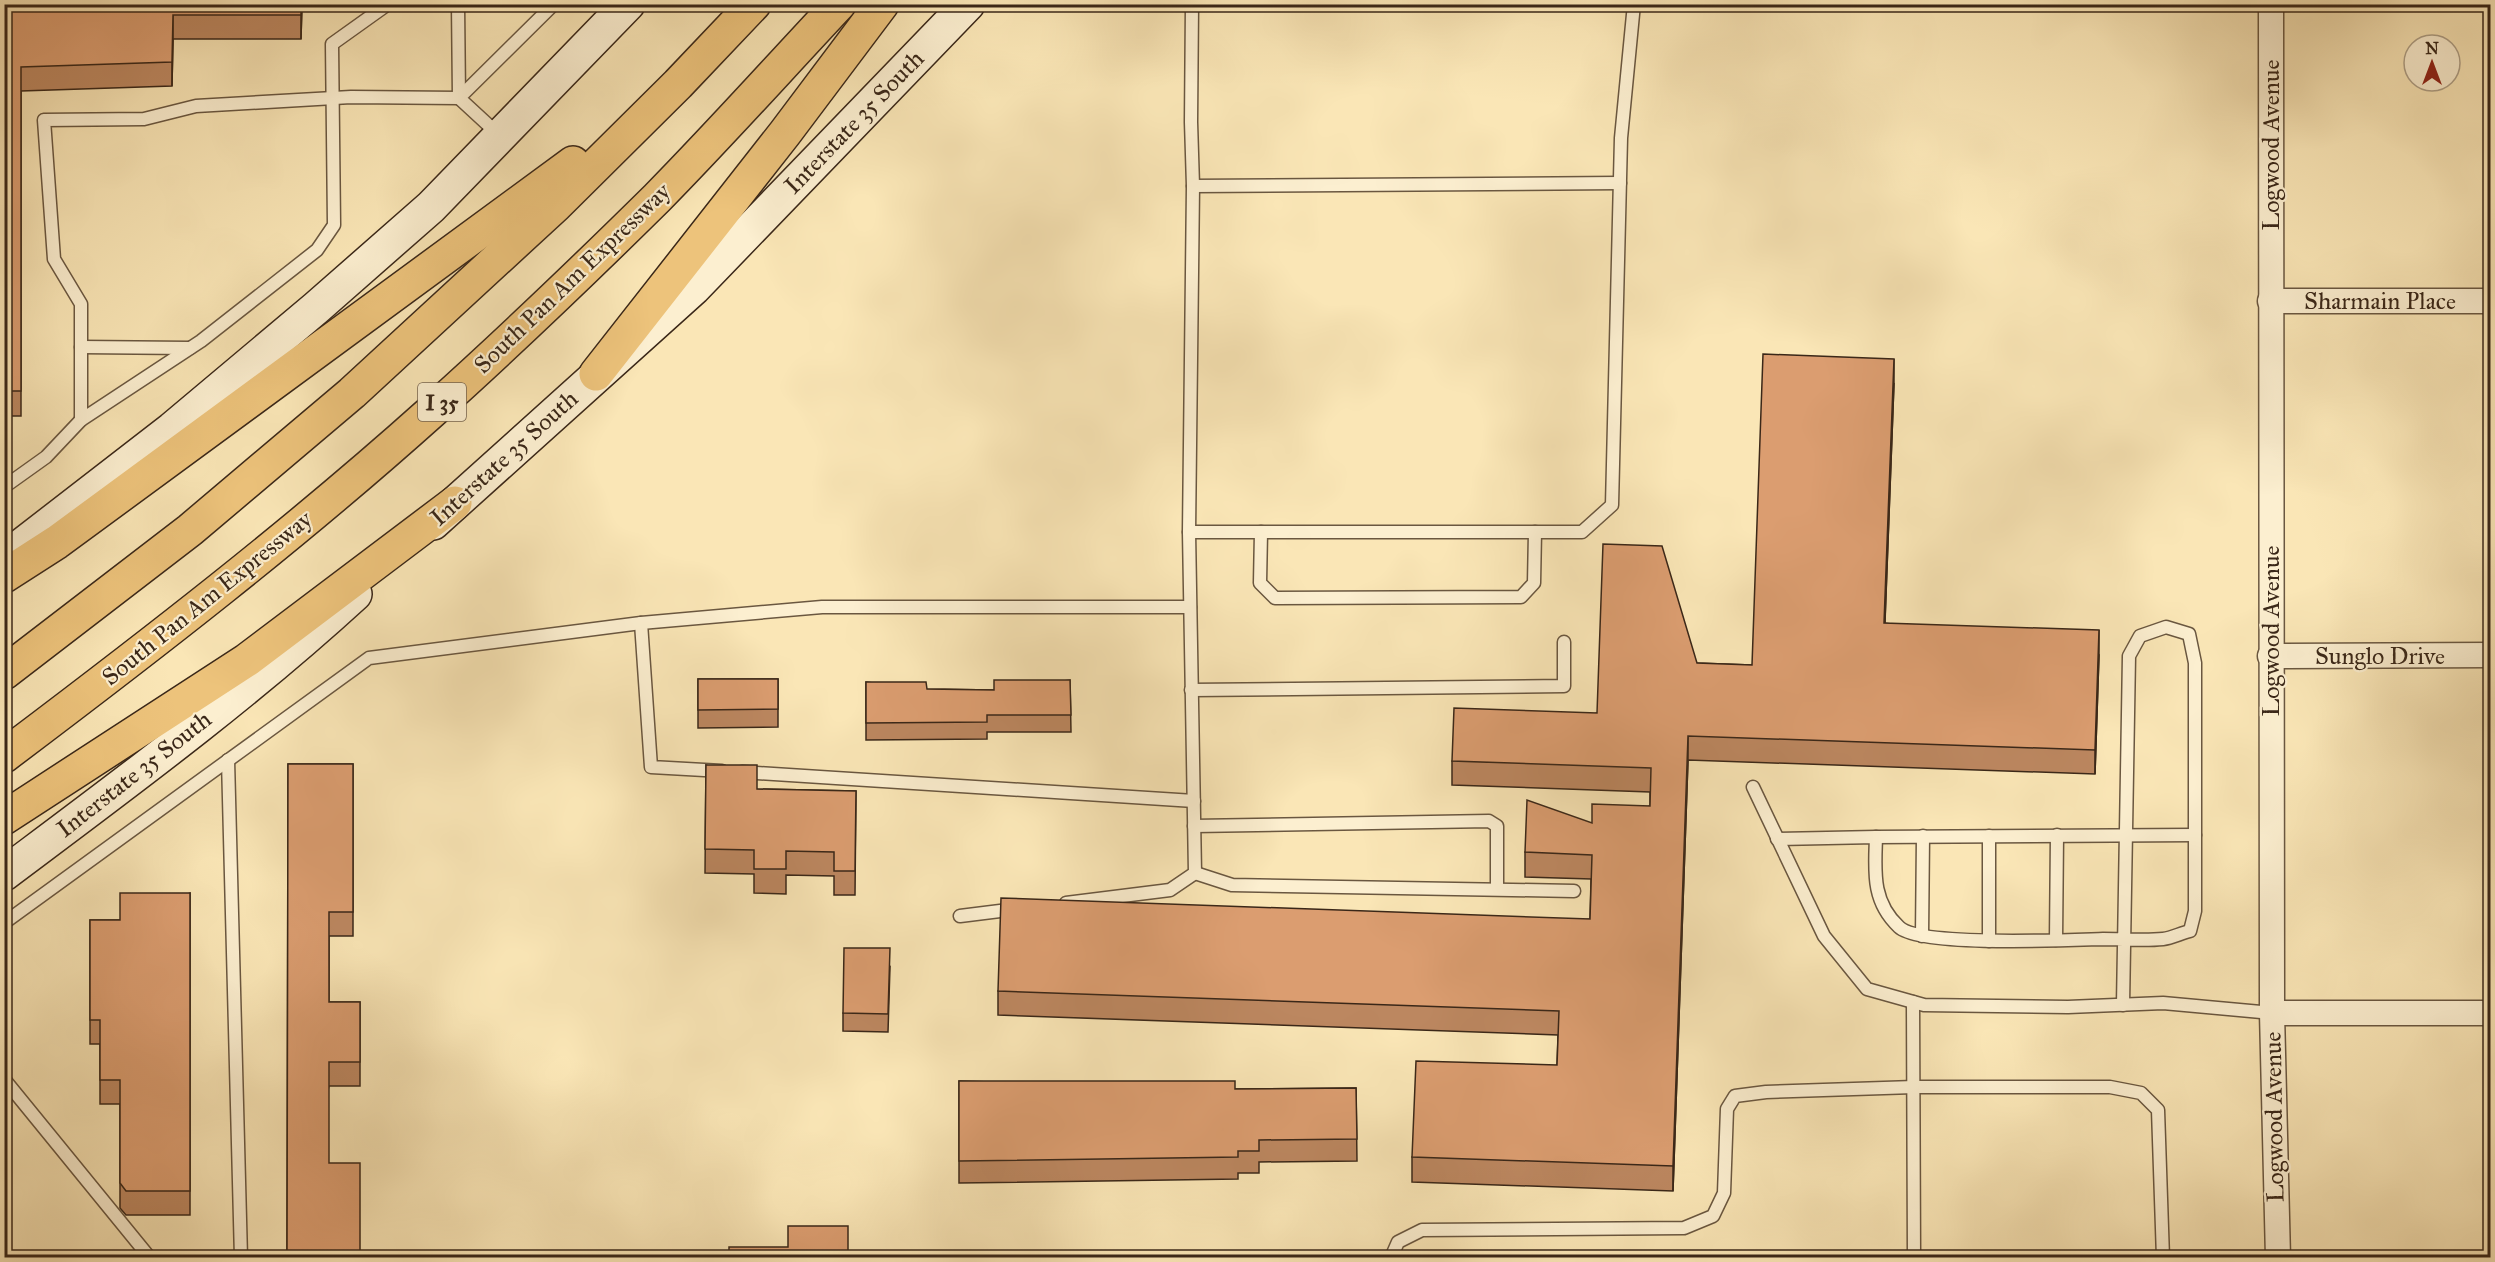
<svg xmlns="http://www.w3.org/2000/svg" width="2495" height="1262" font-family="'IM FELL Great Primer',serif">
<rect width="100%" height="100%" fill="#fae6b6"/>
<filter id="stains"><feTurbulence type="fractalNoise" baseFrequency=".00333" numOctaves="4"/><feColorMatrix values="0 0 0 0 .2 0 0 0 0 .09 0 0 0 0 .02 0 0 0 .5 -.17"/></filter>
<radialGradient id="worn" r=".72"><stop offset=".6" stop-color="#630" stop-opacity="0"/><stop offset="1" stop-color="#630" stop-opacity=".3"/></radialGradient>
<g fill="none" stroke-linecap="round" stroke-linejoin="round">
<defs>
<g id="service">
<polyline points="498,134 459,98 554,4"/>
<polyline points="1193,186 1620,183"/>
<polyline points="81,347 190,348"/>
<polyline points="81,420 81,304 54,259 44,120 144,119 196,106 351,97 459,98 458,4"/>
<polyline points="4,487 46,457 81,420 201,341 317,250 334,225 332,44 388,4"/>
<polyline points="1189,532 1582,532 1612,505 1621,138 1634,4"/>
<polyline points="1261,532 1260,583 1275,598 1521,597 1534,583 1535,532"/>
<polyline points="641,623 651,767 722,771"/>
<polyline points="1191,690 1564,686 1564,642"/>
<polyline points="228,760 241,1258"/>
<polyline points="742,772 1194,801"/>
<polyline points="1753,787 1824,936 1867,989 1924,1005 2068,1007 2163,1003 2272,1013"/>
<polyline points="1194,826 1489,821 1497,826 1497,889"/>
<polyline points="1876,837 2195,835"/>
<path d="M1777 839 1876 837C1875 870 1871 901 1899 927 1920 947 2068 940 2103 939 2123 939 2144 941 2163 939 2172 938 2181 933 2190 931L2195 911V663L2189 634 2166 627 2140 636 2129 656 2123 1005"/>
<polyline points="1195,873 1232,885 1574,891"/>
<polyline points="1066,903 1170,890 1195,873 1189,532 1193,186 1191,122 1192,4"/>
<polyline points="960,916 1016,909"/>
<polyline points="4,923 369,658 641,623 822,607 1190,607"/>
<polyline points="1922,936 1923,836"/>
<polyline points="2056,940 2057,835"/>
<polyline points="1989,941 1989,836"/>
<polyline points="1913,1002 1914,1258"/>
<polyline points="4,1079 150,1258"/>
<polyline points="1391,1258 1398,1242 1422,1230 1684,1228 1713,1216 1724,1193 1727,1109 1735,1096 1766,1092 1914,1087 2110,1087 2141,1093 2158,1110 2163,1258"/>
</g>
<g id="minor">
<polyline points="2271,4 2272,1013 2278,1258"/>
<polyline points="2270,301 2490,301"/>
<polyline points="2270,656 2490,655"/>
<polyline points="2272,1013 2490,1013"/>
</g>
<g id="secondary">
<polyline points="433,523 694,288 968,4"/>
<polyline points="4,559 172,429 316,308 431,207 628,4"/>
<path d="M4 874C124 784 245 695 355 594"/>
</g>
<g id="motorway">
<polyline points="596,374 785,133 882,4"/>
<polyline points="4,576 57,542 573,163"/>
<polyline points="4,673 190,530 352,393 556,205 678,84 754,4"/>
<path d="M4 756C150 646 295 534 431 412 508 343 583 271 657 198 719 135 778 69 839 4"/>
<polyline points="4,818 247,660 455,503"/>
</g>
</defs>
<use href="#service" stroke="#6a5740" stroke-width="15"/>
<use href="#minor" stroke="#6a5740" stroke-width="27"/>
<use href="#secondary" stroke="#3a2718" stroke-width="36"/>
<use href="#motorway" stroke="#3a2718" stroke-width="36"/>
<use href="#service" stroke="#fcefd0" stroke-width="12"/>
<use href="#minor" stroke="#fcefd0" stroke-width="24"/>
<use href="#secondary" stroke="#fcefd0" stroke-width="33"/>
<use href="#motorway" stroke="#edc37b" stroke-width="33"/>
</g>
<g fill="#bc8760" stroke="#3a2718" stroke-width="1.5">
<polygon points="4,4 302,4 301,39 173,39 172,86 21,91 21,416 4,416"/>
<polygon points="1894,383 1885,623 2099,655 2095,774 1688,760 1673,1191 1412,1182 1412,1157 1557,1065 1558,1035 998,1015 998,991 1590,919 1591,879 1525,877 1525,852 1592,823 1650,806 1650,792 1452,785 1452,761 1597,713 1697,663 1752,665"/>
<polygon points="698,679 778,679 778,727 698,728"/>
<polygon points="1070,680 1071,732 987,732 987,739 866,740 866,682 927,689 994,690"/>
<polygon points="288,764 353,764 353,936 329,936 329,1002 360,1002 360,1086 329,1086 287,1257"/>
<polygon points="706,765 757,789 856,791 855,895 834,895 834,876 786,875 786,894 754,893 754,874 705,873"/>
<polygon points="190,893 190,1215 126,1215 120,1208 120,1104 100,1104 100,1044 90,1044 90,920 120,920"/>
<polygon points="890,967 888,1032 843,1031 843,1013"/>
<polygon points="959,1081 1235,1089 1356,1088 1357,1161 1259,1162 1259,1173 1238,1173 1238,1179 959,1183"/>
</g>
<g fill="#996e4e" stroke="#3a2718" stroke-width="1.5">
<polygon points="301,4 302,4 301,39"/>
<polygon points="173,15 173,39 172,86 172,62"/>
<polygon points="1894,359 1894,383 1884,647 1884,623"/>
<polygon points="2099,630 2099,655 2095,774 2095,750"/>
<polygon points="1688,736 1688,760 1673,1191 1673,1166"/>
</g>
<g fill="#db9d70" stroke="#3a2718" stroke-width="1.5">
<polygon points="4,4 301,4 301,15 173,15 172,62 21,67 21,391 4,391"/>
<polygon points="1763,354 1894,359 1884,623 2099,630 2095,750 1688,736 1673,1166 1412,1157 1416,1061 1557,1065 1559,1011 998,991 1001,898 1590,919 1592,855 1525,852 1527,800 1592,823 1592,804 1650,806 1651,768 1452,761 1454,708 1597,713 1603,544 1662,546 1697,663 1752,665"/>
<polygon points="698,679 778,679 778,709 698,710"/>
<polygon points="994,680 1070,680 1071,715 987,715 987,722 866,723 866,682 926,682 927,689 994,690"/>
<polygon points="288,764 353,764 353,912 329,912 329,1002 360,1002 360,1062 329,1062 329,1163 360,1163 360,1257 287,1257"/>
<polygon points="706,765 757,765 757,789 856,791 855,871 834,871 834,852 786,851 786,869 754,869 754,850 705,849"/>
<polygon points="120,893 190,893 190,1191 126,1191 120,1183 120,1080 100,1080 100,1020 90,1020 90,920 120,920"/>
<polygon points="844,948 890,948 888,1014 843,1013"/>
<polygon points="959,1081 1235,1081 1235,1089 1356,1088 1357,1139 1259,1140 1259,1151 1238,1151 1238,1157 959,1161"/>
<polygon points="788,1226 848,1226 848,1257 729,1257 729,1247 788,1247"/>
<rect x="1138" y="1253" width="81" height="4"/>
</g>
<g text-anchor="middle" stroke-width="4.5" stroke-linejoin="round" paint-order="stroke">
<rect fill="#fcefd0" stroke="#74634f" stroke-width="1.5" x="418" y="383" width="48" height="38" rx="4.5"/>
<g font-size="22" font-weight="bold" fill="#3a2718">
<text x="442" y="410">I 35</text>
</g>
<g font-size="24" fill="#3a2718" stroke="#fcefd0">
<text transform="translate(854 122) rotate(-46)" y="8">Interstate 35 South</text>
<text transform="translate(2271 145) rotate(-90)" y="8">Logwood Avenue</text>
<text transform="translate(572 278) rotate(-44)" y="8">South Pan Am Expressway</text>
<text x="2380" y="309">Sharmain Place</text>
<text transform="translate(504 458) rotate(-42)" y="8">Interstate 35 South</text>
<text transform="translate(207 598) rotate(-39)" y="8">South Pan Am Expressway</text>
<text transform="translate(2271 631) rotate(-90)" y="8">Logwood Avenue</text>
<text x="2380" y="664">Sunglo Drive</text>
<text transform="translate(134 774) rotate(-38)" y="8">Interstate 35 South</text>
<text transform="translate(2274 1117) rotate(-91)" y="8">Logwood Avenue</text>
</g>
</g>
<rect width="2495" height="1262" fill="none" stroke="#fae6b6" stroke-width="24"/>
<rect x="6" y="6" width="2483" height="1250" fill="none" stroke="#3a2718" stroke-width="3"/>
<rect x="12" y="12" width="2471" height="1238" fill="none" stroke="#3a2718" stroke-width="1.5"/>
<g transform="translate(2432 63)"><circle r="28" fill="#fcefd0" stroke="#ae9f86" stroke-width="1.5"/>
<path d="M0-4.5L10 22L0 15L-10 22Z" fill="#8f2418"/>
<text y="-9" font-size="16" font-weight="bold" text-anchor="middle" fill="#3a2718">N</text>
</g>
<rect width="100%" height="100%" filter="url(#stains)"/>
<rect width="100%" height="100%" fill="url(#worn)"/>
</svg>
